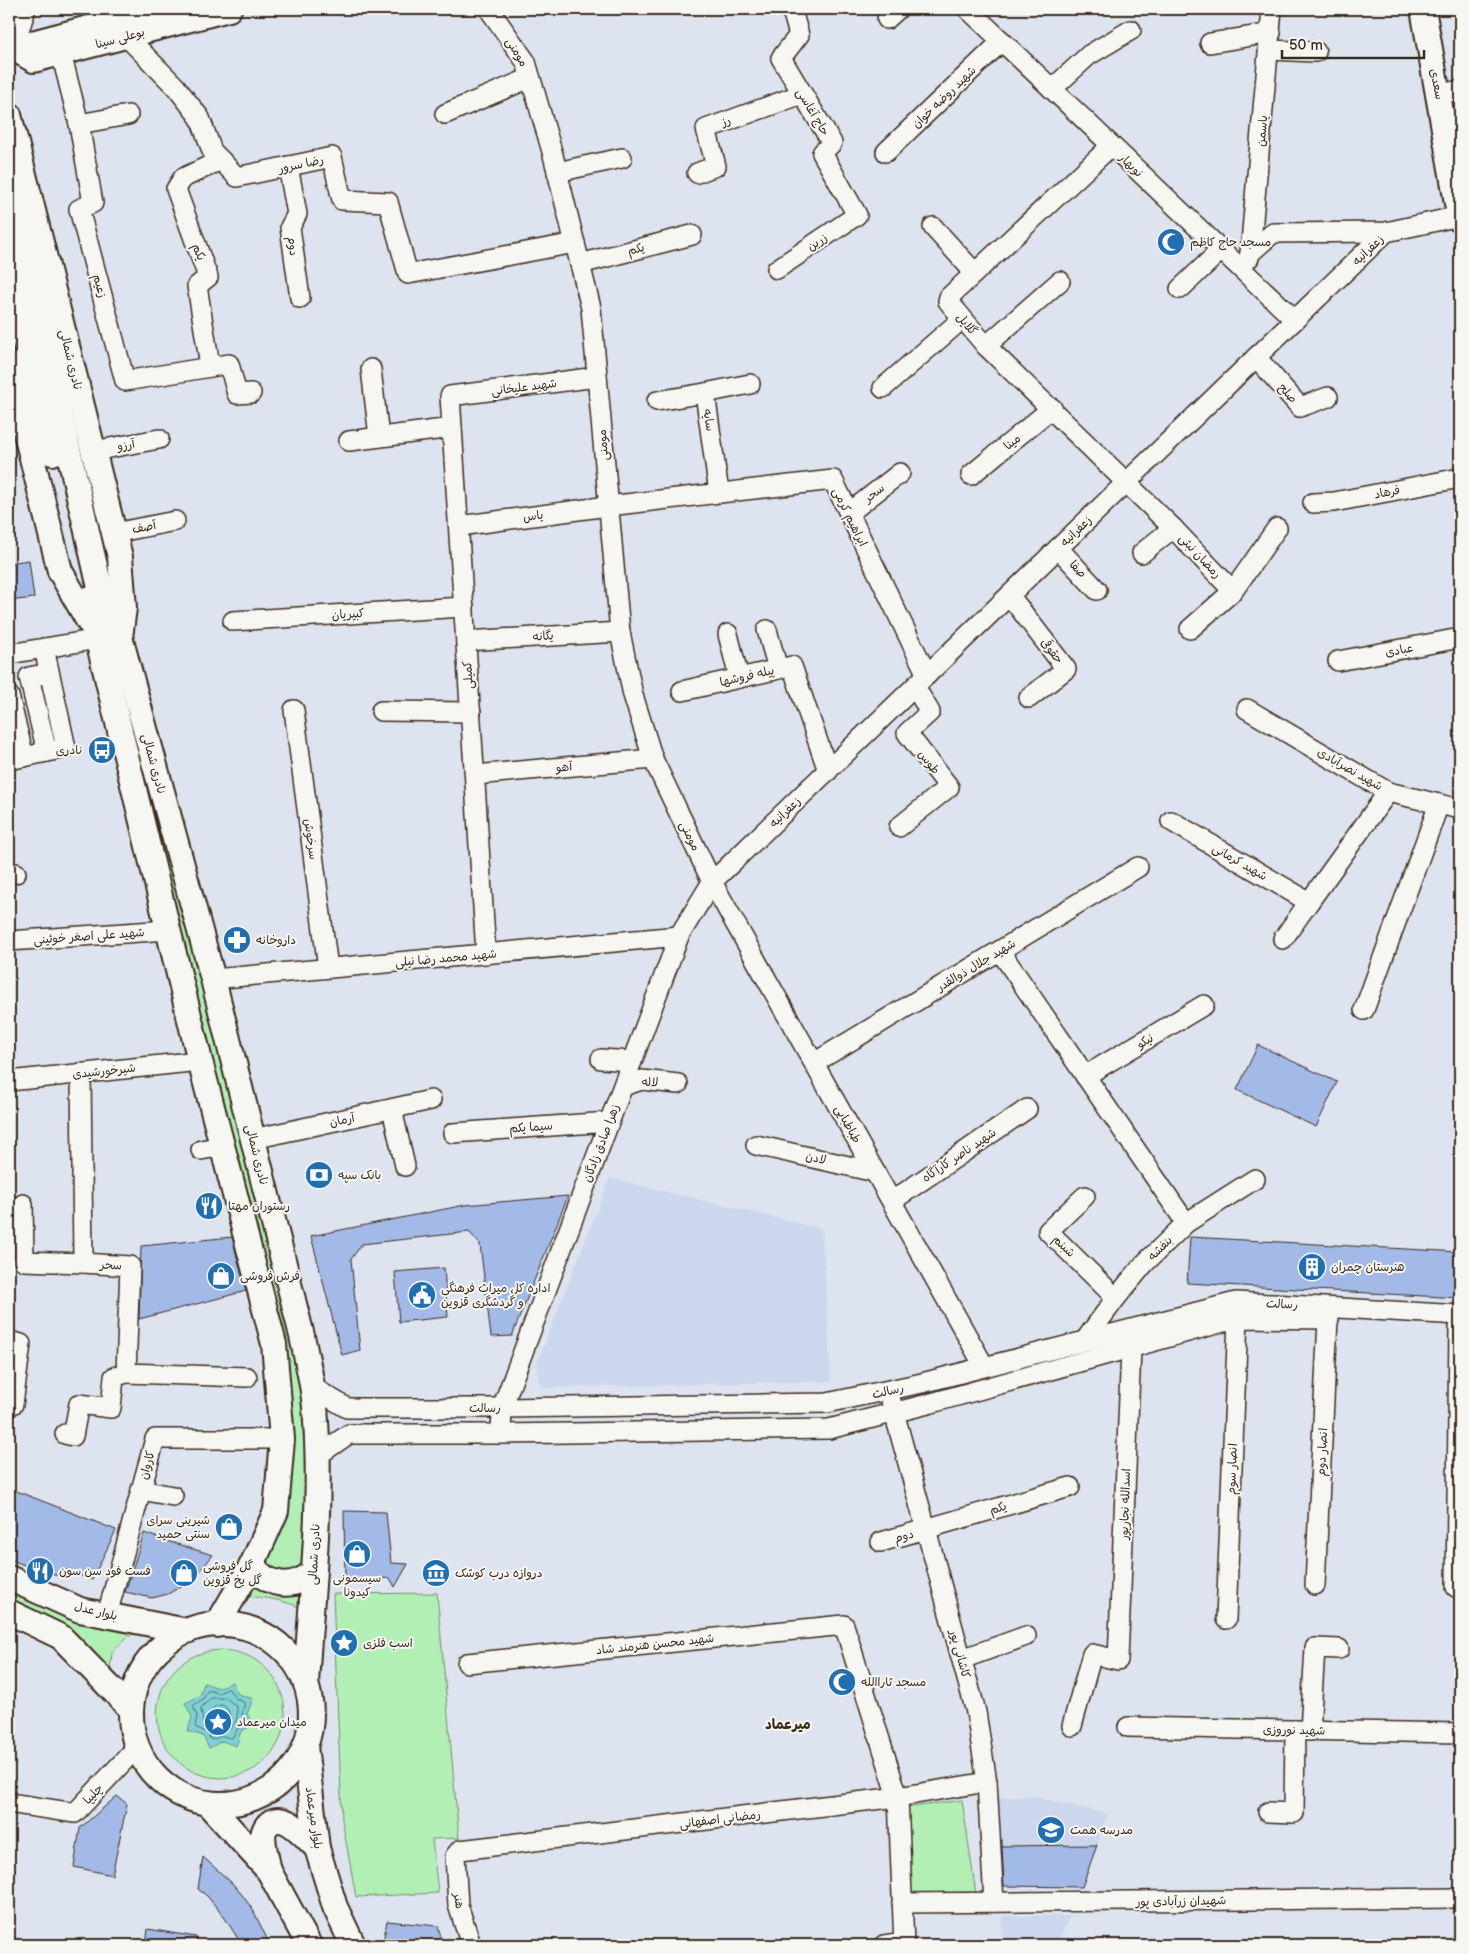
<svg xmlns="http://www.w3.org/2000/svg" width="1469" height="1954" font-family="'Balsamiq Sans','Playpen Sans Arabic',sans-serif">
<rect width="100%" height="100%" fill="#dde4ef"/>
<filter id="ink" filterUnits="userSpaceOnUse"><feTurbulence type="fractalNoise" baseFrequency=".02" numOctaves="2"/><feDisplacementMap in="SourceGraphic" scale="10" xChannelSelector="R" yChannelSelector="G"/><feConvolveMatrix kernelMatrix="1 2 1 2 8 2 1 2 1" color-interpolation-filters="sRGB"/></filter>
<g filter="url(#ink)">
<g fill="#ccd7ed">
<polygon points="610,1178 822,1229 831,1381 544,1388 538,1381 537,1363"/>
<polygon points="1031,1796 1108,1814 1082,1887 1004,1886 1000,1846 998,1798"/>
<polygon points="1002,1916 1070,1916 1056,1945 1003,1945"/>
</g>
<g fill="#b1efb5" stroke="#768c6a">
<path d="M138 702 312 1387 311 1611C282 1600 264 1595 233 1597L276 1511 274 1344 115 706Z"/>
<polygon points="9,1578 150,1624 126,1638 112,1653 108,1686 9,1612"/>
<polygon points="437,1593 459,1838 432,1839 438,1893 356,1897 342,1820 333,1594"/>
<circle cx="221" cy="1714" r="64"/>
<polygon points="962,1800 976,1894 908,1894 905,1808"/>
</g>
<polygon fill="#7fd1d6" stroke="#648e8c" points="232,1682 238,1694 253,1699 247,1714 253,1725 241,1731 236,1746 222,1741 209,1748 203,1736 188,1731 192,1717 185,1703 200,1696 204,1683 219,1688"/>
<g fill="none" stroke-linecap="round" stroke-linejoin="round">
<g stroke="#566d68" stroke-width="1">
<polygon points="229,1689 235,1698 245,1703 242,1714 245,1723 238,1728 232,1738 222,1736 211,1740 206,1732 195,1727 197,1716 193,1706 203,1699 208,1690 218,1693"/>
<polygon points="212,1698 226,1698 237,1707 237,1720 229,1730 214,1732 203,1723 201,1708"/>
<circle cx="220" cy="1714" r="9"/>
</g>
</g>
<g fill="#a3bae8" stroke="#3b2a1e">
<polygon points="29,560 34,598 9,601 9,563"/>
<polygon points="1258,1045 1337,1082 1316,1127 1237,1090"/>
<polygon points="568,1196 512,1336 491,1337 480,1244 469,1232 362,1244 351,1259 360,1350 342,1355 311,1236 465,1205"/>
<polygon points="232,1237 246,1291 139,1319 141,1246"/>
<polygon points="1190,1237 1460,1252 1460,1298 1187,1283"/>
<polygon points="444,1268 448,1317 399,1322 395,1272"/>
<polygon points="9,1488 116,1530 92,1580 66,1570 63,1578 28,1564 27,1566 9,1559"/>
<polygon points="344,1511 386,1512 391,1563 408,1564 395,1587 390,1578 345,1581"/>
<polygon points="144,1533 170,1542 213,1555 193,1579 168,1594 152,1598 125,1592"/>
<polygon points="117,1796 127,1804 112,1875 74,1867 80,1828"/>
<polygon points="1097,1845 1082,1887 1004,1886 1002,1846"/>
<polygon points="203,1857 233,1884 243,1896 253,1910 270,1945 242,1945 223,1915 207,1896 198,1889"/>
<polygon points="387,1921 438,1926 443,1945 383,1942"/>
<polygon points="148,1929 196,1937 196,1945 146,1945"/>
</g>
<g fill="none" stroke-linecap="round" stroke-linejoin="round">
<defs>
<g id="minor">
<polyline points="489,9 526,62 553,155 591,308 620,632 633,695 653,759 712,882 984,1366"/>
<polyline points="968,9 1295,320"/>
<polyline points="887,19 898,9"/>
<polyline points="126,36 176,87 200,118 212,151 237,177 332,157 342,200 388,202 408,274 575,243"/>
<polyline points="1210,43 1271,33"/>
<polyline points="9,49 13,48 26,9"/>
<polyline points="1269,50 1316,52"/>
<polyline points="61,53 79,124 93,203 79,209 125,381 229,364 237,394 251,393"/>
<polyline points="1052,89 1089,55 1131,30"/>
<polyline points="1439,94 1460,90"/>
<polyline points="445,114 530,78"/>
<polyline points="79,124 128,115"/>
<polyline points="1111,146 949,297 948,301 986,346 1173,528 1233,591 1190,629"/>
<polyline points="886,152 1002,41"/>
<polyline points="288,166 297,214 290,227 300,298"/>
<polyline points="557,172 622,158"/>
<polyline points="697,173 716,166 706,129 802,94"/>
<polyline points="933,227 974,272"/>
<polyline points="1250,253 1272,9"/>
<polyline points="1249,258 1250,253 1273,233 1386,232 1460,216"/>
<polyline points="580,264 692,235"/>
<polyline points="777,269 857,215 822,153 832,143 781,58 799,35 793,14 789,9"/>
<polyline points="1180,289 1221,250"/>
<polyline points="986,346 1060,281"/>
<polyline points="1256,357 1300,407 1328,397"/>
<polyline points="210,366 197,286 208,277 176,189 183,178 221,160"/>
<polyline points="371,369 379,437"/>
<polyline points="883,388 962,319"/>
<polyline points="657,401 705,393"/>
<polyline points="349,441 452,428"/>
<polyline points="93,451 159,439"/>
<polyline points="971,475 1052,408"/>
<polyline points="719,493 705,393 750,384"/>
<polyline points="1313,503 1334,502 1460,478"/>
<polyline points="849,513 900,473"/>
<polyline points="459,526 608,506 833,480 927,675"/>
<polyline points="114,533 175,521"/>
<polyline points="1058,548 1097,590"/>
<polyline points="1142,553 1173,528"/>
<polyline points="1233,591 1277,528"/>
<polyline points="1010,596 1066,669 1029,698"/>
<polyline points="233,621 464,607"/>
<polyline points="767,630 778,669"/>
<polyline points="728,634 739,678"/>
<polyline points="466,641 620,632"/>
<polyline points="9,654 98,639"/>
<polyline points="1338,661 1460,638"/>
<polyline points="682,691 792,666 828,771"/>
<polyline points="9,696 24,757"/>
<polyline points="1247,709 1388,792 1460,809"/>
<polyline points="294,710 328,968"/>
<polyline points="381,711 471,712"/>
<polyline points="47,752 29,677 49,673"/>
<polyline points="9,760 66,748 44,648"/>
<polyline points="475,775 653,759"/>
<polyline points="1171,821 1309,902 1388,792"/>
<polyline points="899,827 949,787 907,733 930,712 915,687"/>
<polyline points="9,874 16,873"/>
<polyline points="1283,939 1309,902"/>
<polyline points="9,941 168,930"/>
<polyline points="1000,951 1186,1223"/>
<polyline points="486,954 450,396 597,377"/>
<polyline points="213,979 679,936"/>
<polyline points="1364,1010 1439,804"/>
<polyline points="601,1059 632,1061"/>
<polyline points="814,1063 1138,867"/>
<polyline points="81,1073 83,1263 130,1266 126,1373 247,1377"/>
<polyline points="1085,1076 1204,1005"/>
<polyline points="9,1081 200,1061"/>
<polyline points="623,1086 642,1080 678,1084"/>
<polyline points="392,1109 405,1166"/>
<polyline points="453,1133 609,1122"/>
<polyline points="253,1139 431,1100"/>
<polyline points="756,1145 875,1172"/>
<polyline points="201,1150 222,1146"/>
<polyline points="1085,1196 1048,1231 1116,1298"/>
<polyline points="892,1201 1027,1109"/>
<polyline points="23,1204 24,1261 83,1263"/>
<polyline points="1086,1339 1116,1298 1144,1264 1186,1223 1255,1179"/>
<polyline points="9,1341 21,1344 13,1404"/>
<polyline points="312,1387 347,1408 502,1408 827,1403 922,1383 1236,1302 1460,1315"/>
<polyline points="891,1401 976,1712 987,1782 994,1902"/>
<polyline points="65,1434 73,1436 79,1404 111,1408 114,1377 126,1373"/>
<polyline points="501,1434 502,1408 679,936 712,882 1386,232"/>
<polyline points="317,1456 349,1434 501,1434 829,1429 928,1404 1238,1318 1329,1319"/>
<polyline points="141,1490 173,1496"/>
<polyline points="881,1542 1070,1487"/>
<polyline points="1315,1585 1328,1319"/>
<polyline points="1456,1587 1459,1327"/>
<polyline points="107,1615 155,1439 282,1439"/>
<polyline points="1226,1619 1238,1318"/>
<polyline points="962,1659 1026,1636"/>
<polyline points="467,1663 844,1625 898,1797 904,1945"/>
<polyline points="1072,1726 1092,1654 1118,1660 1131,1349"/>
<polyline points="1128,1727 1460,1733"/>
<polyline points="1310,1731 1315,1648 1339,1649"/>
<polyline points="9,1803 75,1813 137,1747"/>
<polyline points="1268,1812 1294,1813 1295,1730"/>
<polyline points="902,1903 1460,1898"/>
<polyline points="471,1945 458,1905 455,1856 460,1850 898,1797 987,1782"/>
<polyline points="884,1945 904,1942"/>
</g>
<g id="major">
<polyline points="1423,9 1460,220"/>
<polyline points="13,48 34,60 229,9"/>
<polyline points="13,48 160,9"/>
<polyline points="9,115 120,557 124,608 120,637"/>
<path d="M9 192 106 614 120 637 213 979 302 1336C308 1365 315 1393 316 1422 322 1508 311 1598 306 1684"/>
<polyline points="9,278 52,453"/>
<polyline points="9,365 60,571 89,622"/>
<polyline points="88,599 200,1061 274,1344 282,1439 276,1511 252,1565 217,1625"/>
<path d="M252 1565C268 1587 293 1590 313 1572"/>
<polyline points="9,1578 80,1610 187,1631"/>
<polyline points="9,1612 61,1637 131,1709"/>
<circle cx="221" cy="1714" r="90"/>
<polyline points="305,1746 317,1848 335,1907 353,1945"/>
<polyline points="207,1803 269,1871 309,1945"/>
<path d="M269 1871C267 1860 263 1847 263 1835 264 1830 266 1825 271 1822 287 1813 306 1838 317 1848"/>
</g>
</defs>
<use href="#minor" stroke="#3b2a1e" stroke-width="22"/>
<use href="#major" stroke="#3b2a1e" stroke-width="28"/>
<use href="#minor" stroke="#f6f6f2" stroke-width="19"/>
<use href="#major" stroke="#f6f6f2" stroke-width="24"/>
</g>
</g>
<defs>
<symbol id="mosque-disc" viewBox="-11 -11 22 22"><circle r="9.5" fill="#1f6fb2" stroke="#f6f6f2"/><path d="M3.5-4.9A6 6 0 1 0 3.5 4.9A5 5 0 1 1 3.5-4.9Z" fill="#fff"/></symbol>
<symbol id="bus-disc" viewBox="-11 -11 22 22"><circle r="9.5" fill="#1f6fb2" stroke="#f6f6f2"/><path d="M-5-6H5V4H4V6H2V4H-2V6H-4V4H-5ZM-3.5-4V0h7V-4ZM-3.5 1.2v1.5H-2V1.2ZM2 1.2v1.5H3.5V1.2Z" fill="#fff"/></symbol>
<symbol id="pharmacy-disc" viewBox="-11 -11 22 22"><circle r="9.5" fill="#1f6fb2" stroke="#f6f6f2"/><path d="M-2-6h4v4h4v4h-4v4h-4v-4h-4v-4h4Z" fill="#fff"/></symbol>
<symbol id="bank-disc" viewBox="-11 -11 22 22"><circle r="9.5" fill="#1f6fb2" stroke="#f6f6f2"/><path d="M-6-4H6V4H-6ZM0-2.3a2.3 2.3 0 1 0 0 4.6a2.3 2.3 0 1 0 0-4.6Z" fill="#fff"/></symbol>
<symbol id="restaurant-disc" viewBox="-11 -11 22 22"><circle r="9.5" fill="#1f6fb2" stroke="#f6f6f2"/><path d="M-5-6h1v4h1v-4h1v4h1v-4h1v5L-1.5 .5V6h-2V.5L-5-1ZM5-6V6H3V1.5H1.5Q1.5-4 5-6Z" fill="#fff"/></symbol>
<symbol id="building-disc" viewBox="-11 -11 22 22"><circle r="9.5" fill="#1f6fb2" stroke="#f6f6f2"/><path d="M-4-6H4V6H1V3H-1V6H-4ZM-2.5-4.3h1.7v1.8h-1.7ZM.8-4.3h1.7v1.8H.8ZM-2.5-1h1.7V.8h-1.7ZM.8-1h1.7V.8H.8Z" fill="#fff"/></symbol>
<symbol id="shop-disc" viewBox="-11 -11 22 22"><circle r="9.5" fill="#1f6fb2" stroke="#f6f6f2"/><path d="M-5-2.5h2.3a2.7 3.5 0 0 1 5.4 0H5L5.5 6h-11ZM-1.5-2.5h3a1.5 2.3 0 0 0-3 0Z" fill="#fff"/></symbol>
<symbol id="civic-disc" viewBox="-11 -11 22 22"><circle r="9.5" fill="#1f6fb2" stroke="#f6f6f2"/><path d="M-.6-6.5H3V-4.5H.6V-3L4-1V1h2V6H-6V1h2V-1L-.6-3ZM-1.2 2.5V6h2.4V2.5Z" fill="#fff"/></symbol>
<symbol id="museum-disc" viewBox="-11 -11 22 22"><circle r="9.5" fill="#1f6fb2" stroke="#f6f6f2"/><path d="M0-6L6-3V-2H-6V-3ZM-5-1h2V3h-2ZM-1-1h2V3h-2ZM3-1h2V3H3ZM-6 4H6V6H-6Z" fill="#fff"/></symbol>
<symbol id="sight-disc" viewBox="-11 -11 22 22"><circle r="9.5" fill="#1f6fb2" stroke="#f6f6f2"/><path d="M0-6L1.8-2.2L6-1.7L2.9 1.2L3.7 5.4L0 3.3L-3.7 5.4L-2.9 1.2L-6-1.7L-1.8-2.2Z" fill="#fff"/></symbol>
<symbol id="school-disc" viewBox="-11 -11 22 22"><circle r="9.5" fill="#1f6fb2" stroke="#f6f6f2"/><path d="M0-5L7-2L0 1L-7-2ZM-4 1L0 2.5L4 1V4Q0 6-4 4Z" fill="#fff"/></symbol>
</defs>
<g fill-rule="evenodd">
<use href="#mosque-disc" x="1155" y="226" width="32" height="32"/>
<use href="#bus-disc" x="86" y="734" width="32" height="32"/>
<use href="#pharmacy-disc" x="221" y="924" width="32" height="32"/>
<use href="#bank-disc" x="303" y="1159" width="32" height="32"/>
<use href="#restaurant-disc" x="193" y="1190" width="32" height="32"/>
<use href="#building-disc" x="1296" y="1251" width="32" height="32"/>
<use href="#shop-disc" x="205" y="1260" width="32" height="32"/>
<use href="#civic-disc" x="406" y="1279" width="32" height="32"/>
<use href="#shop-disc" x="213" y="1511" width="32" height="32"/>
<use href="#shop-disc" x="341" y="1538" width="32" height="32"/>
<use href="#restaurant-disc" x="24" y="1555" width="32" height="32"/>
<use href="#shop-disc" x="168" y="1557" width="32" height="32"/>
<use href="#museum-disc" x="420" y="1557" width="32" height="32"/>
<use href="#sight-disc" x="328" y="1627" width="32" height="32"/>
<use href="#mosque-disc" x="826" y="1666" width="32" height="32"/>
<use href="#sight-disc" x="202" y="1706" width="32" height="32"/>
<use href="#school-disc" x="1035" y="1814" width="32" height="32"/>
</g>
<g text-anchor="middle" stroke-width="4" stroke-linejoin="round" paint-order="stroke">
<g font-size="12" fill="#3b2a1e" stroke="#f6f6f2">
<text transform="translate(120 38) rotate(-15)" y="4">بوعلی سینا</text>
<text transform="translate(517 52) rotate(59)" y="4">مومنی</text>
<text transform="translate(1437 84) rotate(79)" y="4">سعدی</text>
<text transform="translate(944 97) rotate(-44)" y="4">شهید روضه خوان</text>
<text transform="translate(813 112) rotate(59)" y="4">حاج آغاسی</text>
<text transform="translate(726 121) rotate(-20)" y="4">رز</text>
<text transform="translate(1262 131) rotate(-85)" y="4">یاسمن</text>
<text transform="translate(301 164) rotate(-12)" y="4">رضا سرور</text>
<text transform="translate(1131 165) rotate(44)" y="4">نوبهار</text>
<text transform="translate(817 242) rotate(-34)" y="4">زرین</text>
<text transform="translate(293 246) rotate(82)" y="4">دوم</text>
<text transform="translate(636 249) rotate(-15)" y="4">یکم</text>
<text transform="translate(1368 250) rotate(-44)" y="4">زعفرانیه</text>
<text transform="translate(199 252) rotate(70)" y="4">یکم</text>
<text transform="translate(100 286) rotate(75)" y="4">زعیم</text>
<text transform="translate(967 324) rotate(49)" y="4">گلایل</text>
<text transform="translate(71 360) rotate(76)" y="4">نادری شمالی</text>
<text transform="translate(524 387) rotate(-7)" y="4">شهید علیخانی</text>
<text transform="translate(1288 393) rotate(49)" y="4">صلح</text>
<text transform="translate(709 420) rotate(82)" y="4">سایه</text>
<text transform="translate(1012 442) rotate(-39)" y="4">مینا</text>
<text transform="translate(126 445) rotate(-11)" y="4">آرزو</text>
<text transform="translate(603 445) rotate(-95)" y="4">مومنی</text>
<text transform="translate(1387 492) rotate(-11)" y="4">فرهاد</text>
<text transform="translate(874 493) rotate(-38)" y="4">سحر</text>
<text transform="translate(533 516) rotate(-8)" y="4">یاس</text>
<text transform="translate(850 517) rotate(64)" y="4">ابراهیم کرمی</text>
<text transform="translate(144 527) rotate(-11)" y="4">آصف</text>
<text transform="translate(1076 531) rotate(-44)" y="4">زعفرانیه</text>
<text transform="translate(1200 556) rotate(47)" y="4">رمضان نبئی</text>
<text transform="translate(1078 569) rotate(47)" y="4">صفا</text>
<text transform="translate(348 614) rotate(-4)" y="4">کبیریان</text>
<text transform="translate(543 636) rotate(-3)" y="4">یگانه</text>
<text transform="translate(1399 650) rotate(-11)" y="4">عبادی</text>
<text transform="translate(1052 651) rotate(52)" y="4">حقوقی</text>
<text transform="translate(468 675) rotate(-94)" y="4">کمیلی</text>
<text transform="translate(747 676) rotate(-13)" y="4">پیله فروشها</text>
<text transform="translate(929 762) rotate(52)" y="4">طوس</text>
<text transform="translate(154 764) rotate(75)" y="4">نادری شمالی</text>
<text transform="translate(564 767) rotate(-5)" y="4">آهو</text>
<text transform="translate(1350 769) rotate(30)" y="4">شهید نصرآبادی</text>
<text transform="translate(785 812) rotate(-44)" y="4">زعفرانیه</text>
<text transform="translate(690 836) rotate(64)" y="4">مومنی</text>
<text transform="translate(311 839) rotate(82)" y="4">سرخوش</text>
<text transform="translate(1240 862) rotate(30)" y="4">شهید کرمانی</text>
<text transform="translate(89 936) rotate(-4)" y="4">شهید علی اصغر خوئینی</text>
<text transform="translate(446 958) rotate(-5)" y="4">شهید محمد رضا نیلی</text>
<text transform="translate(976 965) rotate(-31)" y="4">شهید جلال ذوالقدر</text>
<text transform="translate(1145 1041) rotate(-31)" y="4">نیکو</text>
<text transform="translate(104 1071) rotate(-6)" y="4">شیرخورشیدی</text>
<text transform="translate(650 1082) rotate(2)" y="4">لاله</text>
<text transform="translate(342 1120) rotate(-12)" y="4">آرمان</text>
<text transform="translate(848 1124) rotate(61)" y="4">طباطبایی</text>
<text transform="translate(531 1127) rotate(-4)" y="4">سیما یکم</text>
<text transform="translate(601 1143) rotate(-69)" y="4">زهرا صادق زادگان</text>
<text transform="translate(257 1155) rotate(76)" y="4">نادری شمالی</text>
<text transform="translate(959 1155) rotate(-34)" y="4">شهید ناصر کارآگاه</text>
<text transform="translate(816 1158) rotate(12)" y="4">لادن</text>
<text transform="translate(1064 1246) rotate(44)" y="4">شبنم</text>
<text transform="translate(1160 1248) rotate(-45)" y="4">بنفشه</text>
<text transform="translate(111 1265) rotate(3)" y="4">سحر</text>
<text transform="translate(1282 1304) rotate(3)" y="4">رسالت</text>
<text transform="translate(888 1391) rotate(-13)" y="4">رسالت</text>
<text x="485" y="1412">رسالت</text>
<text transform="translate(1322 1452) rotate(-87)" y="4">انصار دوم</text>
<text transform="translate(147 1465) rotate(-75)" y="4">کاروان</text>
<text transform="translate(1232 1469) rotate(-88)" y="4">انصار سوم</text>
<text transform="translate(1125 1504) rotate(-88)" y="4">اسدالله نجارپور</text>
<text transform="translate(998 1508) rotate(-17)" y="4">یکم</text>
<text transform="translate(904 1536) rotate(-15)" y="4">دوم</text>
<text transform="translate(314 1554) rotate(-87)" y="4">نادری شمالی</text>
<text transform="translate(96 1611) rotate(14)" y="4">بلوار عدل</text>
<text transform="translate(655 1644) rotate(-6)" y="4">شهید محسن هنرمند شاد</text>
<text transform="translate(960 1654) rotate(75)" y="4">کاشانی پور</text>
<text transform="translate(1294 1730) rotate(1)" y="4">شهید نوروزی</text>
<text transform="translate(93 1794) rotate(-47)" y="4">چلیپا</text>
<text transform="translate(314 1818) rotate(82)" y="4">بلوار میرعماد</text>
<text transform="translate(720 1819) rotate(-7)" y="4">رمضانی اصفهانی</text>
<text transform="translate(459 1901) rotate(81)" y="4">هنر</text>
<text transform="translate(1181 1901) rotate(-1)" y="4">شهیدان زرآبادی پور</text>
</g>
<g font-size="12" fill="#3b2a1e" stroke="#f6f6f2" text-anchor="start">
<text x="1190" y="246">مسجد حاج کاظم</text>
<text x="83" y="754" text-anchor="end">نادری</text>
<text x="256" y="944">داروخانه</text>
<text x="338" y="1179">بانک سپه</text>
<text x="228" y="1210">رستوران مهتا</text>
<text x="1331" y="1271">هنرستان چمران</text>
<text x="240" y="1280">فرش فروشی</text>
<text x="441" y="1292">اداره کل میراث فرهنگی<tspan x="441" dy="14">و گردشگری قزوین</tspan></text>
<text x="210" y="1524" text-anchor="end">شیرینی سرای<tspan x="210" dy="14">سنتی حمید</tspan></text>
<text x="203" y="1570">گل فروشی<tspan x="203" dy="14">گل یخ قزوین</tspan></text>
<text x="59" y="1575">فست فود سن سون</text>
<text x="455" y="1577">دروازه درب کوشک</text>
<text x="357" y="1582" text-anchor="middle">سیسمونی<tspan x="357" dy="14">کیدونا</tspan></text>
<text x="363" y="1647">اسب فلزی</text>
<text x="861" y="1686">مسجد ثاراالله</text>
<text x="237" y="1726">میدان میرعماد</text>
<text x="1070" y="1834">مدرسه همت</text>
</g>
<g font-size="14" font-weight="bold" fill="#3b2a1e" stroke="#f6f6f2">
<text x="788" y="1729">میرعماد</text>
</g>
</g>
<rect width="1469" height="1954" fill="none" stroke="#f6f6f2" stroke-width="30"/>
<rect x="15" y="15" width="1439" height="1924" fill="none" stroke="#3b2a1e" stroke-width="2" filter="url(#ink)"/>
<path d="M1282 50v8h142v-8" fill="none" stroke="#3b2a1e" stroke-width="2.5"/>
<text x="1289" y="50" font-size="15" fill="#3b2a1e" stroke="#f6f6f2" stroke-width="4" paint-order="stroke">50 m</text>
</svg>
